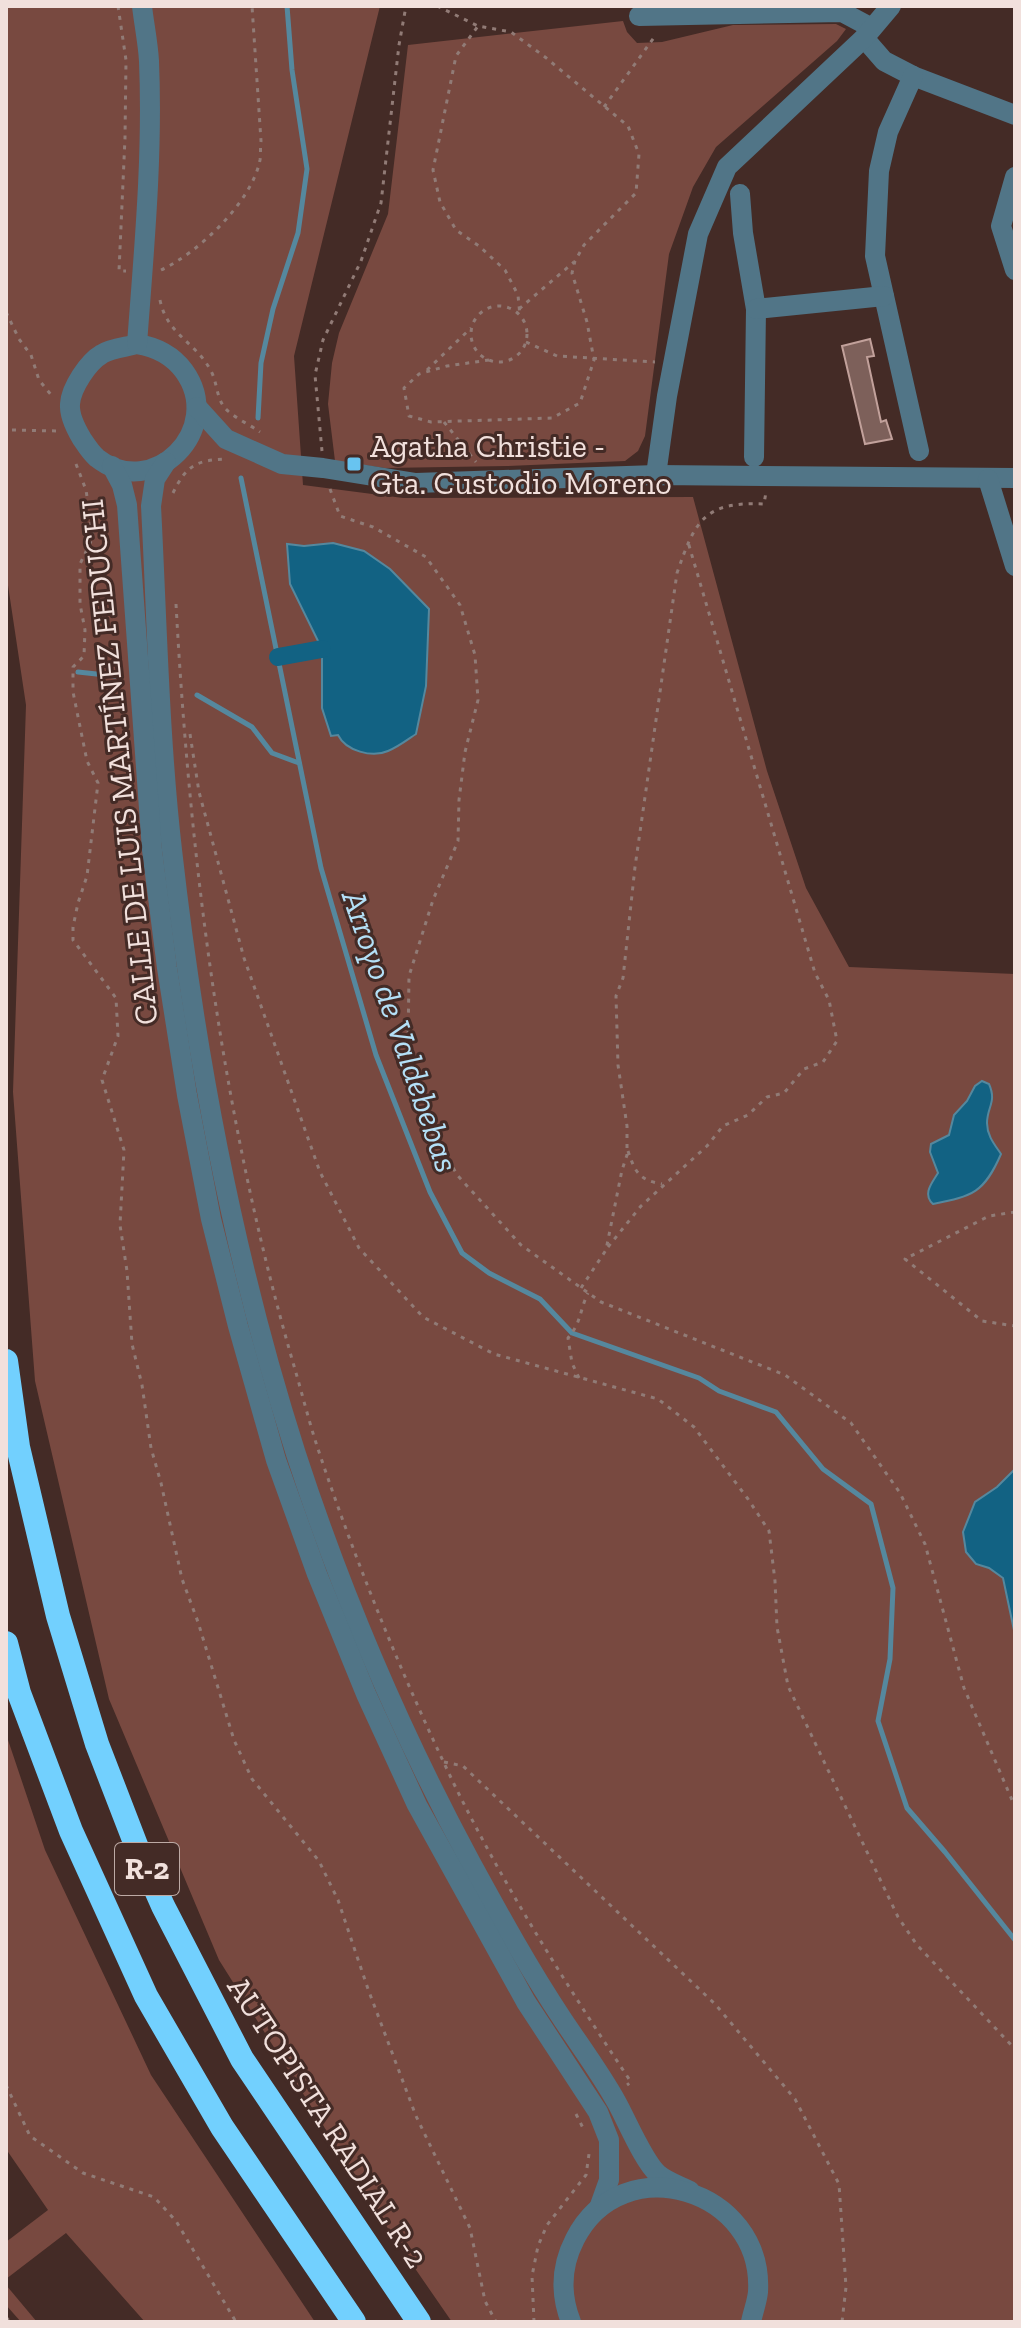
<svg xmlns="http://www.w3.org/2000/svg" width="1021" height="2328" font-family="'Zilla Slab',serif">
<rect width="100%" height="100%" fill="#442b26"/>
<g fill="#784940">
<polygon points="6,6 380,6 294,356 303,485 403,498 693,497 767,771 806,888 849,967 1015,974 1015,2322 452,2322 394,2238 219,1960 109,1699 35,1381 13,1092 26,705 6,572"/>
<polygon points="623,21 627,32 637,43 662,42 733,25 836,24 846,29 837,41 716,147 693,187 669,254 645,436 638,451 625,461 508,466 385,468 335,461 328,404 332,363 339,333 388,214 408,45"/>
<polygon points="6,1734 45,1850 151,2075 315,2322 145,2322 66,2233 6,2279 6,2242 48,2210 6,2149"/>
<polygon points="6,2285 37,2322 21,2322 6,2305"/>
</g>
<g fill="#126283" stroke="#55889e" stroke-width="2">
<path d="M333 543 364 551 390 569 429 609 426 686 416 734C407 740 398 747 388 751 372 758 346 751 338 735L331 736 322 708V649L290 584 287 544 304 546Z"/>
<path d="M982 1081 989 1084C997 1102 987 1107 987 1123 987 1136 995 1145 1001 1154 984 1193 973 1196 933 1204 922 1194 932 1183 938 1173L930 1152 931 1144 949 1135 954 1115 967 1101 975 1086Z"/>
<polygon points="1015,1469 1015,1635 1003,1578 989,1568 976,1564 966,1552 963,1532 975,1502 997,1487"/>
</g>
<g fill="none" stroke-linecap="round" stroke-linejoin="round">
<g stroke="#55889e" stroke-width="5">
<polyline points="258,418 261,363 273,309 298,233 307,169 292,70 287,6"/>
<polyline points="241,478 321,868 376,1055 430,1192 462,1253 489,1273 540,1299 572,1333 699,1378 719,1391 776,1412 823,1469 871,1504 893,1588 890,1659 878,1721 907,1808 945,1852 1015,1940"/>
<polyline points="78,672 115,676"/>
<polyline points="197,695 252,727 272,753 299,763"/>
</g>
<polyline stroke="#126283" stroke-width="18" points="278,657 322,649"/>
</g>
<polygon fill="#7d605a" stroke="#c2a19b" stroke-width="2" points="870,339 874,356 867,357 881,422 886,420 892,439 865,444 842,346"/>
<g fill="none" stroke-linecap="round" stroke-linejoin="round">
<g stroke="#917b76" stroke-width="3" stroke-dasharray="4 6" stroke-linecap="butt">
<polyline points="118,6 126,60 125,138 119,271 126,271"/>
<polyline points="437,6 478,26"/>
<polyline points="604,107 655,36"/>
<path d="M161 270C198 253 252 202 260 160 261 154 260 147 261 141L252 6"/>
<path d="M160 300C167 335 196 342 211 371 218 384 216 401 228 411 237 419 250 425 260 432"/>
<circle cx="499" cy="334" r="28"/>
<polyline points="519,309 574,262"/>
<polyline points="6,312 19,339 31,355 39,380 52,396"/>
<polyline points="526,342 557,356 655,362"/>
<polyline points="489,360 447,366 419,374 404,388 409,416 431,422 552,418 580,403 594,360 587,322 572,273 575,261 584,245 636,193 639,154 628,126 545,57 511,32 478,26 456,56 433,170 440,202 456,230 479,246 505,270 518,295 520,316"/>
<polyline points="427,370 471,328"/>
<polyline points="444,422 476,462"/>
<polyline points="12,430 59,431"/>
<polyline points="322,451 315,375 323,340 361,261 381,203 399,45 406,6"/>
<polyline points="76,464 86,490 93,537 80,564 80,604 85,630 84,656 73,667 73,692 87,761 98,783 87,876 78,903 73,927 73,940 116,998 118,1036 102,1080 124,1150 120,1225 127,1271 132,1344 142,1385 151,1448 161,1483 182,1579 198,1622 234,1740 252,1779 319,1861 338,1900 368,1989 416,2116 470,2228 485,2301 496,2322"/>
<polyline points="330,489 340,516 373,527 426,557 460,605 475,655 478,700 465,752 459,800 458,841 433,900 409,976 408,1043 417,1109 458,1176 521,1245 601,1302 785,1375 851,1423 900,1493 925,1544 964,1688 1015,1807"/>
<path d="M173 493C186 466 196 460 226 459"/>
<path d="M176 604C190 861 222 1118 294 1366 302 1393 309 1422 318 1449 356 1563 402 1676 454 1784 505 1888 567 1986 631 2082L627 2085"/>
<polyline points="190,734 199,792 244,958 320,1172 359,1248 423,1317 494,1354 658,1399 694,1427 748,1499 769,1531 775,1581 777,1627 788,1686 898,1917 917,1945 1015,2049"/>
<path d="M628 1151C635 1172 639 1180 662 1184"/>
<polyline points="1015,1212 989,1216 905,1259 982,1321 1015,1326"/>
<polyline points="608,1247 641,1206 707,1146 723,1126 748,1115 767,1097 784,1093 804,1069 823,1062 837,1041 829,1000 815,973 688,542"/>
<path d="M581 1288 606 1250 622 1170 627 1155V1126L618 1065 616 996 623 978 635 867 677 573C695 521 704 501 764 504L766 492"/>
<path d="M579 1378 572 1363 568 1338C582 1321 579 1312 588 1293"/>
<polyline points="444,1762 463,1766 715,2004 795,2099 839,2184 846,2287 842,2322"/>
<polyline points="6,2085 30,2136 83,2173 154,2197 176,2221 236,2322"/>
<polyline points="576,2114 583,2128"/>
<polyline points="6,2317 10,2322"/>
<polyline points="534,2322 532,2276 538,2246 547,2225 586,2175 589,2154"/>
</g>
<g stroke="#517587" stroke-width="20">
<polyline points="639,16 842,12 872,28"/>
<polyline points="864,38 884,61 913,76 1015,115"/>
<polyline points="913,76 888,132 879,171 875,256 919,451"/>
<polyline points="1015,177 1001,226 1015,270"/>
<polyline points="740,194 743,233 756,309 754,457"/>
<polyline points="756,309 884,296"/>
<path d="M137 344C156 347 173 356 184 371 226 429 153 502 97 458 91 453 86 445 82 439 76 429 69 416 70 404 71 388 88 362 102 354 111 348 127 347 137 344Z"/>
<path d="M137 344C144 250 153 155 149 61 148 43 144 24 142 6"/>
<polyline points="197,407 226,439 282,464 323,468 416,483 656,475 1015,478"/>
<path d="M166 462 155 479 151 506C157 620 159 736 172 850 195 1054 233 1258 296 1454 342 1595 401 1733 471 1863 500 1916 529 1969 563 2020 581 2047 601 2074 617 2103 627 2121 644 2162 658 2174 666 2181 680 2186 690 2191"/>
<polyline points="112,466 122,485 127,505 152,850 167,968 187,1095 211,1219 238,1326 276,1460 317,1574 366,1694 417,1805 526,2002 598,2112 609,2140 609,2180 599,2208"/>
<polyline points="656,475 667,396 698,234 727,167 864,38 891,6"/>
<polyline points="988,479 1015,566"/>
<path d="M571 2322C560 2294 561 2266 575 2239 622 2146 764 2189 758 2292 757 2302 753 2312 751 2322"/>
</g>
<g stroke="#72d0fe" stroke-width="24">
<polyline points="6,1361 18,1447 58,1616 97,1744 136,1845 163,1906 242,2059 419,2322"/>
<polyline points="6,1643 19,1693 71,1831 146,1996 222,2127 354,2322"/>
</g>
</g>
<rect fill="#68c4f0" stroke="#442b26" stroke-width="3" x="346" y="456" width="16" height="16" rx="4"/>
<g text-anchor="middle" stroke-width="6" stroke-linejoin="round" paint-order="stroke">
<rect fill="#442b26" stroke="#bdaaa5" stroke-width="2" x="115" y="1843" width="64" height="52" rx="6"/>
<g font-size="30" font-weight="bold" fill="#f1e0dc">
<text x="147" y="1879">R-2</text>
</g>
<g font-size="32" fill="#f1e0dc" stroke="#442b26" text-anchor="start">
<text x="370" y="457">Agatha Christie -<tspan x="370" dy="37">Gta. Custodio Moreno</tspan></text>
</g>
<g font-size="32" fill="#f1e0dc" stroke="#442b26">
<text transform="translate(119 762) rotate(-96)" y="11">CALLE DE LUIS MARTÍNEZ FEDUCHI</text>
<text transform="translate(328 2122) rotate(57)" y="11">AUTOPISTA RADIAL R-2</text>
</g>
<g font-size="34" font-style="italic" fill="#b4e0f7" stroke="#442b26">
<text transform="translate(401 1031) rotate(71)" y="12">Arroyo de Valdebebas</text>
</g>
</g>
<rect width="1021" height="2328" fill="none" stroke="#f1e0dc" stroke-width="16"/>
</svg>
